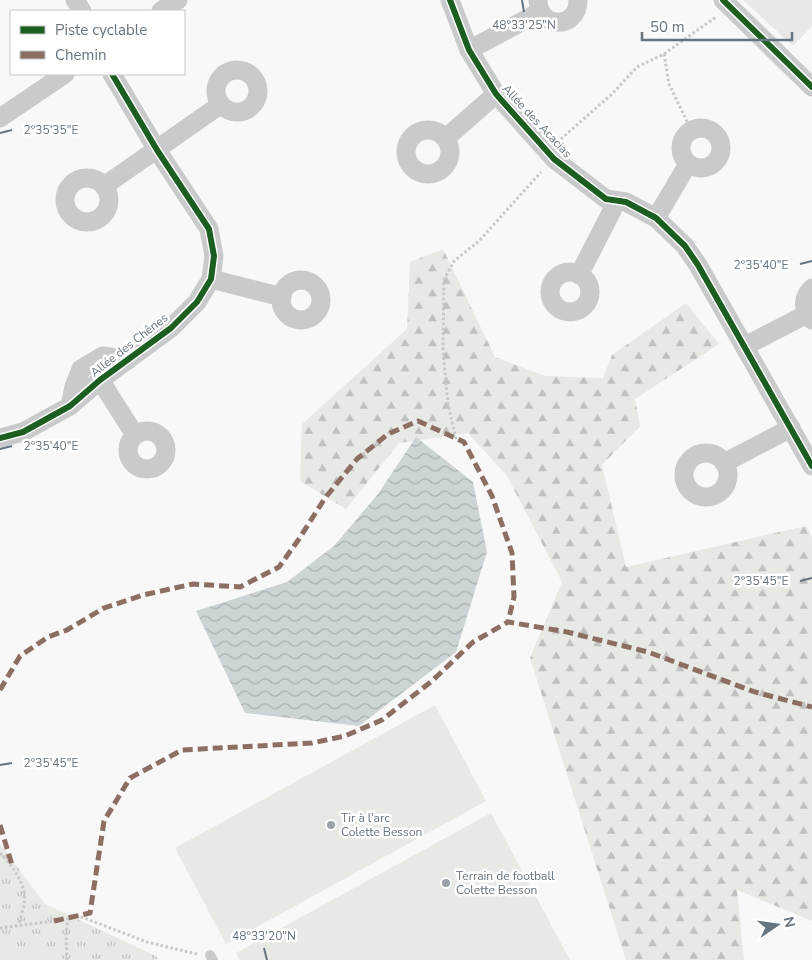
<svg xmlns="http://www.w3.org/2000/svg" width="812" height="960" font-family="'Nunito Sans',sans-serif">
<defs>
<pattern id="forest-firs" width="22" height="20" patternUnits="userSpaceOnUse" patternTransform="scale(1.25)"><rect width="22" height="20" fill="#e7e9e5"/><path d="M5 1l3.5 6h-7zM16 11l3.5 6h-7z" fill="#bfc1bf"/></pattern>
<pattern id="park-tufts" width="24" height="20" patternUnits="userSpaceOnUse" patternTransform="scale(1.25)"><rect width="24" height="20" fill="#e7e9e5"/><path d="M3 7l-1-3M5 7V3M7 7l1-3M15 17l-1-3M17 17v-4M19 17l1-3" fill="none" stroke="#bfc1bf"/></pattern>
<pattern id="water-waves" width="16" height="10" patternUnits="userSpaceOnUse" patternTransform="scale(1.25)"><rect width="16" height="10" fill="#cdd4d6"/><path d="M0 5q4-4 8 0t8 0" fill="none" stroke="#aab1b3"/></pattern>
</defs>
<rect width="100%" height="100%" fill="#f8f8f8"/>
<polygon fill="#e7e8e8" points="743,0 812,0 812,26 793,46"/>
<polygon fill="url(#forest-firs)" points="443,249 495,357 545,376 603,378 612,355 686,303 719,344 635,399 640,426 602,465 626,567 806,526 812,537 812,921 737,890 744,960 626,960 530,658 562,582 507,476 468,433 399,443 346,509 300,481 302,424 407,329 410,262"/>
<polygon fill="url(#park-tufts)" points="0,844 45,904 156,956 158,960 0,960"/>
<g fill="#e7e9e5">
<polygon points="435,705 486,801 226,944 175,848"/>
<polygon points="491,813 570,960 240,960 236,953"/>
<polygon points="45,945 48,960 0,960 0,953"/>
</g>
<polygon fill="url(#water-waves)" points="416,437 473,482 487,552 456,652 359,726 245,713 196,611 287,582 334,546 378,494"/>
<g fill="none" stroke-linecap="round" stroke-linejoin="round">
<g stroke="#c7c8c9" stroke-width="3" stroke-dasharray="2.5 2.5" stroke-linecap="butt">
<polyline points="664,54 669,84 691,130"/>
<polyline points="561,139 612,94 637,67 664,54 716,17"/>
<polyline points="456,439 448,404 443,352 444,280 454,261 479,241 541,172"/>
<path d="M0 853C13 867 27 884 24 905 23 911 20 918 19 924"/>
<polyline points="76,915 147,942 197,954"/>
<polyline points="0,928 54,921"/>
<polyline points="67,960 66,935 68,917"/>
</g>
<polyline stroke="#c9cacb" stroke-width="10" points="210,955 213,960"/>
<g stroke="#c9cacb" stroke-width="19">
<polyline points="75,0 82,11"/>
<polyline points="450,0 469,50 496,94 554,159 606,199 626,202 656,218 685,246 698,265 812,466"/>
<polyline points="723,0 812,87"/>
<path d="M538 1C539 29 578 30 578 0"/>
<polyline points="161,11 178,0"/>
<polyline points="469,50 540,12"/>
<circle cx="237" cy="91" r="21"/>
<polyline points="0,118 65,74"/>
<circle cx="701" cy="148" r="20"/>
<circle cx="428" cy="152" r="22"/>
<polyline points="446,138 496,94"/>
<circle cx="87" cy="200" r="22"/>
<polyline points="104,186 220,105"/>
<polyline points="656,218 688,164"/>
<circle cx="570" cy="292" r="20"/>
<polyline points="579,275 617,201"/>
<polyline points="211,279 282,297"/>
<circle cx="301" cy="300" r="20"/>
<path d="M812 288C802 298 802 310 812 320"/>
<polyline points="745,346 807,314"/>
<polyline points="100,380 135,435"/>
<polyline points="70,406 74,387 81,369 103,356 128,360"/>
<circle cx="147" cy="450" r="19"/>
<polyline points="0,438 23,432 70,406 100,380 171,328 197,302 211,279 214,256 209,229 157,150 112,74"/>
<circle cx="706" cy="475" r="22"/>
<polyline points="724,463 791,428"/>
</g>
<g stroke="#8d6e63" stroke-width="5" stroke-dasharray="10 5" stroke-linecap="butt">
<polyline points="0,690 20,656 48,637 67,630 104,608 143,595 193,584 240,587 279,567 299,539 325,498 357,459 388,434 418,421 464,442 492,496 512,553 514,597 508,622"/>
<polyline points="0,825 12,865"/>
<polyline points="54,921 90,913 104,821 130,778 182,750 312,743 345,736 382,720 432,681 473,642 508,622 567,632 648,652 755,692 812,707"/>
</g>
<defs>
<g id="cycleway">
<polyline points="450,0 469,50 496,94 554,159 606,199 626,202 656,218 685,246 698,265 812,466"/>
<polyline points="723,0 812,87"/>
<polyline points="0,438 23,432 70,406 100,380 171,328 197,302 211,279 214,256 209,229 157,150 112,74"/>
</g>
</defs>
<use href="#cycleway" stroke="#fff" stroke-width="9"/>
<use href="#cycleway" stroke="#1b5e20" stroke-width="6"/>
</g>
<path fill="none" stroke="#66747f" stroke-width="2" d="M522 0 524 12M0 133 12 130M800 264 812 261M0 449 12 446M800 581 812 578M0 765 12 763M264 948 267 960"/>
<g fill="#99a2a9" stroke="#fff" stroke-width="2">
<circle cx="331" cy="825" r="5"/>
<circle cx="446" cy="883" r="5"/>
</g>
<g text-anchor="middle" stroke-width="5" stroke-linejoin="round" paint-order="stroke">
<g font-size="12" fill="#66747f" stroke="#fff">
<text transform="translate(537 121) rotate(47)" y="4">Allée des Acacias</text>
<text transform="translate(129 345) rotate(-38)" y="4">Allée des Chênes</text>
</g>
<g font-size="12" fill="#66747f" stroke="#fff" text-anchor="start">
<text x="341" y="822">Tir à l'arc<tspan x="341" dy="14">Colette Besson</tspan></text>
<text x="456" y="880">Terrain de football<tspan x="456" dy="14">Colette Besson</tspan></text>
</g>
</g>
<g font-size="12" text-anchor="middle" fill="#66747f" stroke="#fff" stroke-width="5" stroke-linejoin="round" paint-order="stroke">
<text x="524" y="29">48°33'25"N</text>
<text x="51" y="134">2°35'35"E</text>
<text x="761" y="269">2°35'40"E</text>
<text x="51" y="450">2°35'40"E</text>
<text x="761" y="585">2°35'45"E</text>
<text x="51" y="767">2°35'45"E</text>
<text x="264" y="940">48°33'20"N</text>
</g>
<rect x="10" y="10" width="175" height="65" fill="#ffffff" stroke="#c2c7cc"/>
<rect x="20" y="26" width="25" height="8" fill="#1b5e20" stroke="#c2c7cc"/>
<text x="55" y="35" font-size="15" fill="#66747f">Piste cyclable</text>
<rect x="20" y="51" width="25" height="8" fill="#8d6e63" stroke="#c2c7cc"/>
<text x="55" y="60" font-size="15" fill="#66747f">Chemin</text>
<g transform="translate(777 925) rotate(77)" stroke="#ffffff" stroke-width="4" paint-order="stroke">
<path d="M0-4L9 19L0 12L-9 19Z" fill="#66747f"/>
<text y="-8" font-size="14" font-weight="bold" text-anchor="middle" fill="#66747f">N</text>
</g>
<path d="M642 32v8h150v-8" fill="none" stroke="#66747f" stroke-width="2.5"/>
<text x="650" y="32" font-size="15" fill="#66747f" stroke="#ffffff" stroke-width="4" paint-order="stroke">50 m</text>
</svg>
